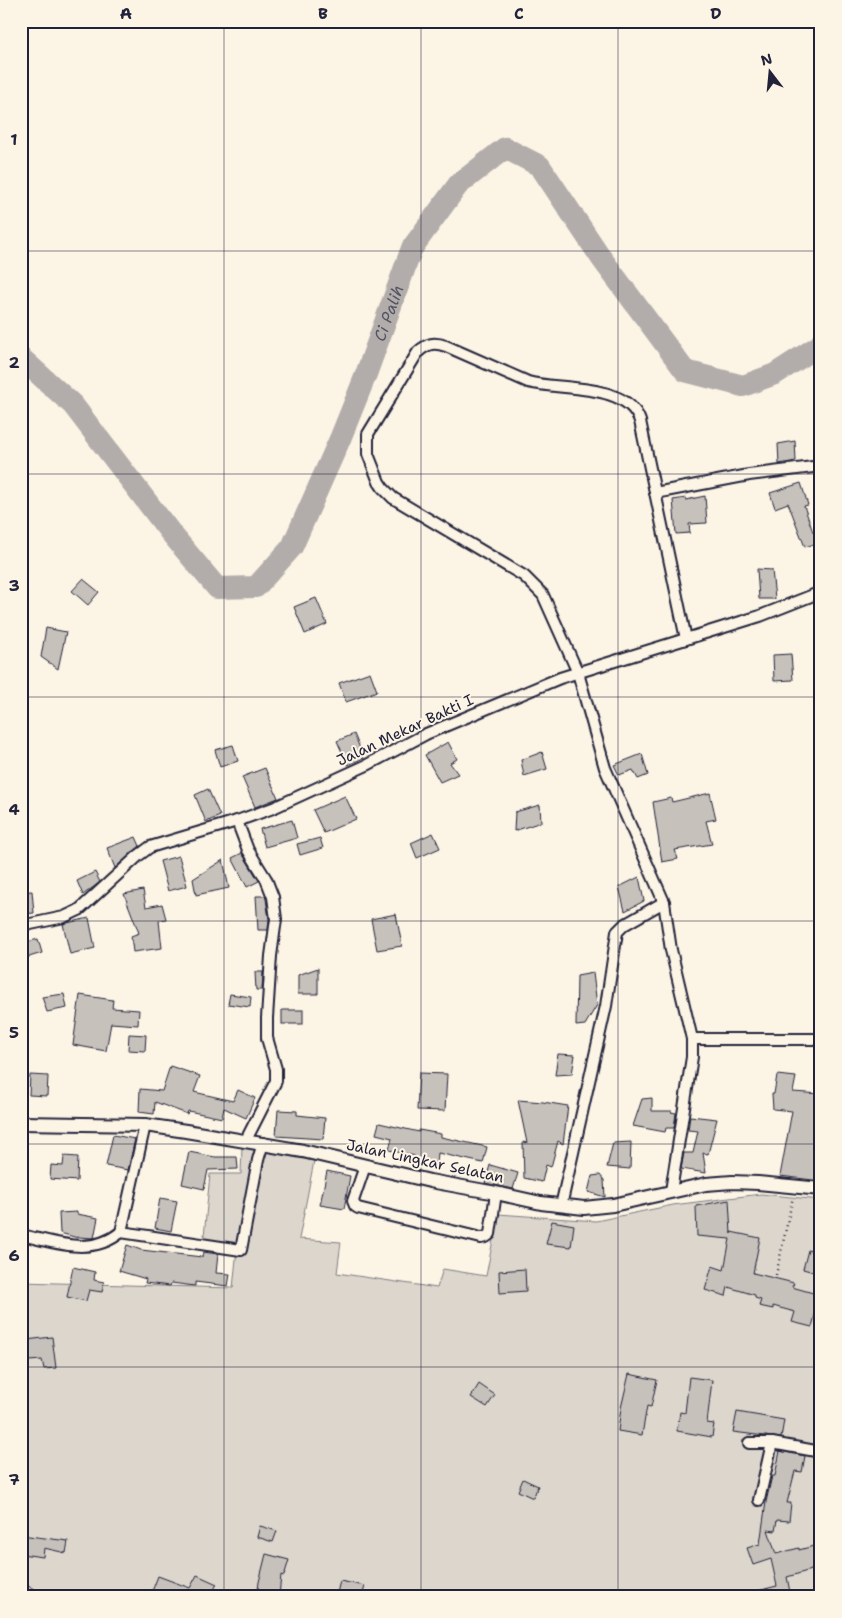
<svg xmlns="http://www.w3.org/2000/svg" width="842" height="1618" font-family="'Shantell Sans',sans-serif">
<rect width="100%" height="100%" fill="#fcf5e5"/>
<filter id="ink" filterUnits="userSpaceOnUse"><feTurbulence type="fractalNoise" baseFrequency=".02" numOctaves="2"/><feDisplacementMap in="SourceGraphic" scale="10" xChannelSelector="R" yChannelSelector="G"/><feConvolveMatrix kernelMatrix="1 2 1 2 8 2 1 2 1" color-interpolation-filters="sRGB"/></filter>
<g filter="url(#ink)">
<polygon fill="#dcd6cc" stroke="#7f7c84" points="242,1147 314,1161 299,1239 341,1242 337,1273 437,1288 443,1269 486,1276 498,1214 596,1221 673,1205 761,1194 821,1200 821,1597 21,1597 21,1282 233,1288 237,1249 203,1247 210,1174 241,1174"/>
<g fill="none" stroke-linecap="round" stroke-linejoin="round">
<path stroke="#b2adab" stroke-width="22" id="s1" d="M21 358 73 405 170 532 217 588 256 587 292 547 340 439 365 377 412 248 458 185 505 148 540 166 602 259 685 371 743 386 775 374 820 345 821 343"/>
</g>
<g fill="#c6c1bb" stroke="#22223b">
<polygon points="795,441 796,461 779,464 778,444"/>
<polygon points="801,483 808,505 804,506 813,532 821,530 821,542 805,547 788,503 775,508 770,493"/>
<polygon points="705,496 707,523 689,524 690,533 676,534 673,500 686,498 686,500"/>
<polygon points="757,569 772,570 775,599 759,599"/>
<polygon points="83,579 99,592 88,605 72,591"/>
<polygon points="316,598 327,624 305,634 294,607"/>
<polygon points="46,628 66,632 58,669 41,657"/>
<polygon points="791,654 793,680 774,681 773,655"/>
<polygon points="370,672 377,691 346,702 339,683"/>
<polygon points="354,734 364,758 348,765 337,741"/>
<polygon points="448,742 457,759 450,763 458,774 440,782 425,755"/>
<polygon points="233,745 238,761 220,767 215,750"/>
<polygon points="542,752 547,769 524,776 521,760"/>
<polygon points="642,754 648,775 638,779 633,770 619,775 614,765"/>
<polygon points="265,768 278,798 255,807 242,777"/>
<polygon points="208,789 220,816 206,822 195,795"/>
<polygon points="710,793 716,819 706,821 712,844 675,850 678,859 662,862 653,802 671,798 672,802"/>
<polygon points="345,796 356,819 324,833 313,810"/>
<polygon points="540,805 541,822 514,831 515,812"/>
<polygon points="292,820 297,838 265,847 260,829"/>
<polygon points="433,833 440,848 417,858 411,843"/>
<polygon points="136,837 140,846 115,868 107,848"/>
<polygon points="320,838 323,848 300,855 297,844"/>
<polygon points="242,853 259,881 247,887 232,858"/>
<polygon points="179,856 187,886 168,891 160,861"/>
<polygon points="223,860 229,888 196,895 193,879"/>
<polygon points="95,872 100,882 83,895 77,881"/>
<polygon points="639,877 644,901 625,911 619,887"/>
<polygon points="143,890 146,907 162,904 166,919 159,921 162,948 133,952 131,936 139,933 124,894"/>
<polygon points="32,891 34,913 21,914 21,892"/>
<polygon points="256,896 265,896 266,899 269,919 268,930 258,930"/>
<polygon points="396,914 402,946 377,950 371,919"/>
<polygon points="89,918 95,948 70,954 63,924"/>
<polygon points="38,939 42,953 29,957 24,943"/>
<polygon points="318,968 318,994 298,994 298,975"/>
<polygon points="255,972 263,972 262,990 256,990"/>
<polygon points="593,973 597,1005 585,1025 576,1026 577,976"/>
<polygon points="64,994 67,1008 47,1012 42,997"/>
<polygon points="230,994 251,997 250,1007 228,1004"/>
<polygon points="80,995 113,1000 112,1008 139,1010 138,1025 111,1023 106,1051 73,1045"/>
<rect x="282" y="1010" width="21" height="14"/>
<polygon points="129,1034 146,1035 145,1051 128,1050"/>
<polygon points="558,1054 575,1055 572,1074 555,1075"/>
<polygon points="170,1066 200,1076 194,1092 233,1101 238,1090 255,1098 246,1118 224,1108 222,1118 188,1111 187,1114 155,1102 154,1114 139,1112 140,1089 162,1091"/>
<polygon points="419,1073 447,1074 445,1111 417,1110"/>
<polygon points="30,1075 48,1076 47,1096 29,1095"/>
<polygon points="777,1075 796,1077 793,1092 821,1094 821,1181 780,1176 792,1111 773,1109 772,1094 774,1094"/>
<polygon points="652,1098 652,1111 672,1111 671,1112 676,1113 674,1128 666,1128 665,1132 633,1126 642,1099"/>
<polygon points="518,1100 543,1102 568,1106 563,1144 558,1141 551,1167 546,1165 542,1182 524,1178 523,1142 527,1143"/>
<polygon points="278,1110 297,1111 297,1115 325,1118 323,1139 276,1136"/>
<polygon points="690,1116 717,1119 708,1154 703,1153 706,1173 681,1169 684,1153 693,1153 698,1131 688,1130"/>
<polygon points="379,1123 419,1132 419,1130 441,1134 441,1137 487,1147 483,1163 438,1153 437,1163 414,1160 415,1156 389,1150 392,1138 376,1134"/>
<polygon points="113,1135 135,1139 128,1170 106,1166"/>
<polygon points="631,1142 630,1169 607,1167 613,1143"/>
<polygon points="189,1152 215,1157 237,1157 238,1169 208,1170 204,1189 182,1184"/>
<polygon points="64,1156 78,1157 77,1181 50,1179 51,1165 63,1166"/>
<polygon points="490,1165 518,1173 513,1189 485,1183"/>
<polygon points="327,1171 350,1176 344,1209 320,1205"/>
<polygon points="600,1175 604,1180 605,1197 588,1192 592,1176"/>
<polygon points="160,1198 177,1201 171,1231 155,1228"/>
<polygon points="729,1200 731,1234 731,1232 760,1238 753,1273 794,1283 792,1287 820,1295 812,1327 792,1322 795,1312 773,1306 773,1309 759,1306 761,1300 755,1298 755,1295 728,1287 726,1296 705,1290 712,1266 724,1270 730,1239 697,1236 696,1206"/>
<polygon points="77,1212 77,1214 98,1218 94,1238 78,1237 78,1238 60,1233 59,1213"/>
<polygon points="552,1221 574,1225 571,1247 546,1244"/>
<polygon points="127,1245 141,1250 202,1257 203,1252 218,1254 216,1273 230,1274 228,1286 195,1282 195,1286 171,1283 170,1286 145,1283 146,1279 119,1271"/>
<polygon points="808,1250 821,1254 821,1274 803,1269"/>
<polygon points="73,1267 95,1272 94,1280 104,1282 102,1292 89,1290 86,1301 67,1297"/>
<polygon points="525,1269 526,1291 500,1293 499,1271"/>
<polygon points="52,1337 56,1368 44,1369 42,1360 29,1361 26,1340"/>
<polygon points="629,1374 657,1380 651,1407 647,1406 642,1435 618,1431 621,1408"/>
<polygon points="689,1377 712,1380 707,1423 714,1424 712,1437 677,1431 680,1412 685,1413"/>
<polygon points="479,1384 495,1395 487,1407 471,1397"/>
<polygon points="737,1412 784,1420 781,1438 733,1432"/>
<polygon points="780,1451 805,1456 802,1472 795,1471 787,1503 791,1503 789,1521 777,1520 775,1531 768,1530 776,1554 799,1548 799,1550 821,1544 821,1567 787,1577 791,1597 750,1597 749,1593 777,1586 771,1559 753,1565 747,1548 760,1544 766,1502 772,1476 775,1476"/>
<polygon points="523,1479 538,1486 533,1498 518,1491"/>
<polygon points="260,1526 277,1531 273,1542 257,1537"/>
<polygon points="21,1535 68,1541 66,1553 44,1548 43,1557 21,1554"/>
<polygon points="266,1554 289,1560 284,1576 281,1575 279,1597 257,1597 259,1582"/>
<polygon points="197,1575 217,1584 210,1597 158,1597 151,1594 158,1576 190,1588"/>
<polygon points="340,1581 365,1586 362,1597 336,1597"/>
<polygon points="26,1585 51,1597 21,1597"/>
</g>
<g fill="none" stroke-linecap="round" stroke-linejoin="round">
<defs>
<g id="minor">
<polyline points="655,493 749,475 821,466"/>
<polyline points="237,821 248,850 266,879 273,897 276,919 271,956 267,1018 267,1038 276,1069 276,1081 246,1140"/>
<polyline points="21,926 64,917 79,910 138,856 150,847 237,821 273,808 367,765 426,734 560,678 760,616 821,592"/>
<polyline points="692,1039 821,1039"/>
<polyline points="145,1125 121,1232 241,1250 258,1160 263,1143"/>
<polyline points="365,1166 353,1201 355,1206 358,1208 481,1238 486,1237 490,1234 496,1193"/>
<path d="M671 1191 692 1057V1039L671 950 664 902 605 768 578 673 543 595 524 576 393 498 383 488 379 482 368 454V434L418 352C428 343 434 342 446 346L528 382C561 391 627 382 640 421L686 639"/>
<polyline points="561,1206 606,1006 617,932 624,925 664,902"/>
<path d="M21 1235C55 1242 91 1257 121 1232"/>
<polyline points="749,1443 772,1443 821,1452"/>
<polyline points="759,1500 772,1443"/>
</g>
<polyline id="tertiary" points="21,1123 145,1125 186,1131 303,1151 430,1181 496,1193 541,1203 584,1208 613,1205 706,1184 732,1182 758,1183 821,1189"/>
</defs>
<use href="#minor" stroke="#22223b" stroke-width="14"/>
<use href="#tertiary" stroke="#22223b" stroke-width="16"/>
<polyline stroke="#22223b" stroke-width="2.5" stroke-dasharray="1 4" stroke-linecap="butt" points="776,1275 793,1197"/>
<use href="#minor" stroke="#fcf5e5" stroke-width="10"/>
<use href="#tertiary" stroke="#fcf5e5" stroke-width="12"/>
</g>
</g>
<path fill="none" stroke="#22223b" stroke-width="1" stroke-opacity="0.55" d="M224 21V1597M421 21V1597M618 21V1597M21 251H821M21 474H821M21 697H821M21 921H821M21 1144H821M21 1367H821"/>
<g text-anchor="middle" stroke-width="4" stroke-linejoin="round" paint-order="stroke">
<g font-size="15" fill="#22223b" stroke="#fcf5e5">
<text transform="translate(405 730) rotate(-25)" y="5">Jalan Mekar Bakti I</text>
<text transform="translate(425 1161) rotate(12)" y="5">Jalan Lingkar Selatan</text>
</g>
<g font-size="16" font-style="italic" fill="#545362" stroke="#fcf5e5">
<text dy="6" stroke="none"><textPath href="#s1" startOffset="649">Ci Palih</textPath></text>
</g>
</g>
<rect width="842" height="1618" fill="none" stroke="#fcf5e5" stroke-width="55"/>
<g transform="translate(770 72) rotate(344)" stroke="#fcf5e5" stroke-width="4" paint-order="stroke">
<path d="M0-4L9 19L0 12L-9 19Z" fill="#22223b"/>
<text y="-8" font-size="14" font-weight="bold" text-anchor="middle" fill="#22223b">N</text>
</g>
<rect x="28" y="28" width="786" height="1562" fill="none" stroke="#22223b" stroke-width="2"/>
<g font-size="16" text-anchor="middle" font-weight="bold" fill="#22223b">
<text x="126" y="19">A</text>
<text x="323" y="19">B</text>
<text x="519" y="19">C</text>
<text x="716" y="19">D</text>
<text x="14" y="145">1</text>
<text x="14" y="368">2</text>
<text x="14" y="591">3</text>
<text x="14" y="815">4</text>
<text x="14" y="1038">5</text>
<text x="14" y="1261">6</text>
<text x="14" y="1485">7</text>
</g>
</svg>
